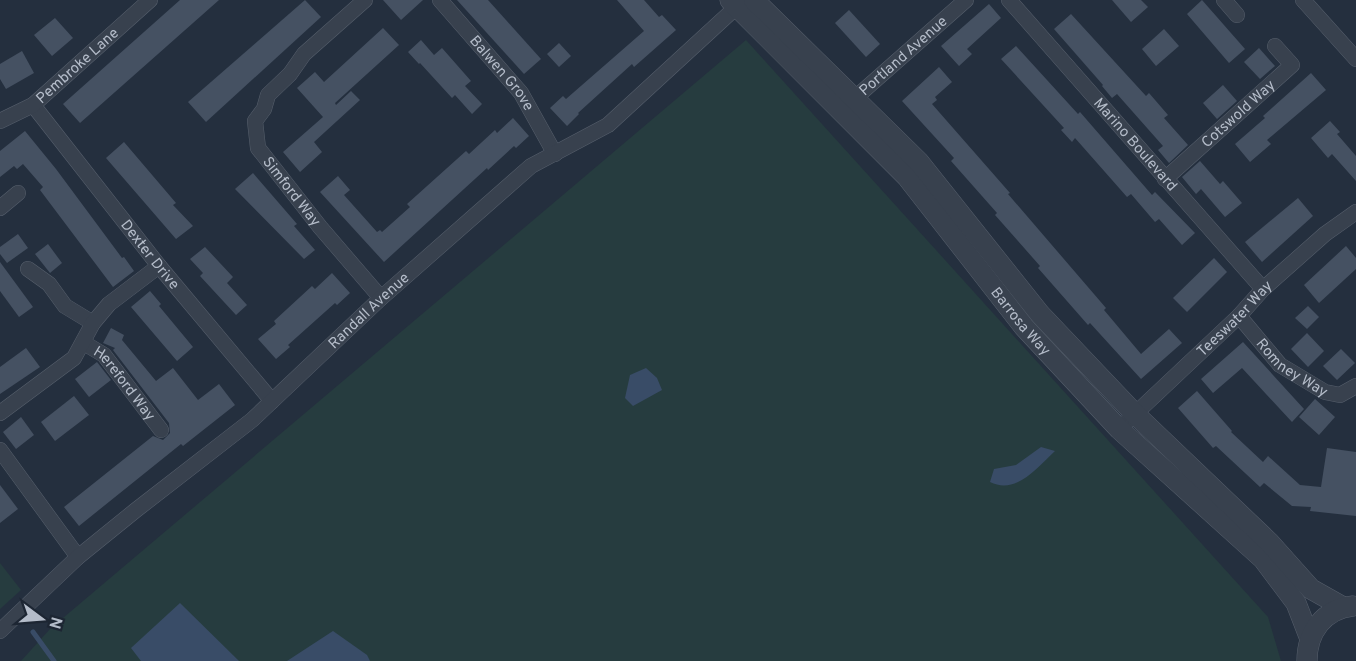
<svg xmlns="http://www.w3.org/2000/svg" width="1356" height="661" font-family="Overpass,sans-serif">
<rect width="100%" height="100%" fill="#242f3e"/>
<g fill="#263c3f">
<polygon points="746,40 1268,617 1281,661 21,661 50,629"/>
<polygon points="0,563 21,590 0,609"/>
</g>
<g fill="#394c67">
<polygon points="646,368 657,378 662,390 633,406 625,398 630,375"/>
<path d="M1041 447 1055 451C1037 468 1016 495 990 482L994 469 1016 465Z"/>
<polygon points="180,603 239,661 141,661 131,648"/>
<polygon points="333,631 367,655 370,661 287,661"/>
</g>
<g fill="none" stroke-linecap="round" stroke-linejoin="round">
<polyline stroke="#394c67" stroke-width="5" points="33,632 54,661"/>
</g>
<g fill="#455162">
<polygon points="180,0 219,0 80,123 63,104"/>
<polygon points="305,0 321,17 206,122 188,102"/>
<polygon points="383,0 423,0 401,20"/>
<polygon points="457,0 488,0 541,59 524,74"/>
<polygon points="617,0 644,0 659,17 662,15 676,30 634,67 632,64 578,113 579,114 567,126 550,108 563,96 566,99 644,31"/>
<polygon points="1112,0 1141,0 1148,7 1131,22"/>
<polygon points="1202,0 1245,49 1229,63 1187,14"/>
<polygon points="989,4 1001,18 967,49 972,54 959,66 941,46"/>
<polygon points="849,10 880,44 866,57 835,23"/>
<polygon points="1071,14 1146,96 1149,93 1168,115 1164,118 1188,145 1169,163 1158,150 1163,146 1117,94 1112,98 1102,86 1103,85 1054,29"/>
<polygon points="55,18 73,38 52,56 34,35"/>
<polygon points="383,28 399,45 335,103 336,105 351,91 360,100 314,142 322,152 300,172 283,152 323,117 297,88 315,72 324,82"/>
<polygon points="1164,29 1179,46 1156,66 1142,49"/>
<polygon points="421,40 434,55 442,48 471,81 465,86 482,104 472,114 455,95 452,98 420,63 419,64 408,52"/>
<polygon points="559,43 571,56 559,67 547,54"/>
<polygon points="1016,46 1078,114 1080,112 1152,195 1155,192 1195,233 1182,245 1159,219 1155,222 1131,194 1127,197 1075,138 1072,142 1061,130 1064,128 1001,59"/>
<polygon points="1259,48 1275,66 1260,79 1244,62"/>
<polygon points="22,51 34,73 6,89 0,79 0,64"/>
<polygon points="939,67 952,82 935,97 937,100 932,104 1010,193 1008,194 1106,308 1104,310 1141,354 1169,329 1182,343 1141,379 1090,323 1088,325 1038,268 1040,266 995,215 997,213 951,161 954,158 902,101"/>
<polygon points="1311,73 1326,90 1267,140 1271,144 1250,162 1235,144 1265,118 1263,116"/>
<polygon points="1223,85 1237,101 1217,119 1203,103"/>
<polygon points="513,118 529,136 516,148 514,146 488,170 487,168 384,262 320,192 338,176 350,190 344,195 377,232 380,230 382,232 410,207 407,204 466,151 469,154 495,130 497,133"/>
<polygon points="1330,121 1340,132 1337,134 1356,156 1356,181 1332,154 1328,158 1311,138"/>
<polygon points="25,131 56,169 122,258 124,257 134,271 113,287 40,190 43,187 23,164 17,169 14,166 0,177 0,151"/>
<polygon points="124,142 176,203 173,205 193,226 176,239 106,158"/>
<polygon points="1200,161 1220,184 1223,181 1242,203 1225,217 1201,189 1196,194 1182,177"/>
<polygon points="253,173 297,224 294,226 315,250 304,259 235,189"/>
<polygon points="1298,198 1313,216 1262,262 1245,242"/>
<polygon points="18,234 28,248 7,263 0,254 0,247"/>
<polygon points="48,244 62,263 50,273 35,254"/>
<polygon points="1346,246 1356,258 1356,269 1319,303 1304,285"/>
<polygon points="205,247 233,277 227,283 247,305 236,315 200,276 203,273 190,259"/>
<polygon points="1214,258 1227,272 1187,312 1173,298"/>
<polygon points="0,262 33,307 19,317 0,291"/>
<polygon points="332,273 350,293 337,305 335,303 288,345 290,347 276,359 258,339 276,324 274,321 312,286 315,289"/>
<polygon points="150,291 161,304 159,306 193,347 177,361 131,307"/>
<polygon points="1308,306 1319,317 1307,329 1295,318"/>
<polygon points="111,328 124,335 122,340 156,381 173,368 198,400 219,384 235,405 183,446 181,444 79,526 64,507 153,436 163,440 170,433 169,423 113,350 115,348 103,343"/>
<polygon points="1307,333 1324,351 1308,367 1291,349"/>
<polygon points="1243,342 1304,409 1292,422 1242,368 1213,393 1201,379"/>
<polygon points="26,348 40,367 0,394 0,367"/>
<polygon points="1341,349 1355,363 1337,380 1323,366"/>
<polygon points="97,362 111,380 89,397 75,379"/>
<polygon points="1197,391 1232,431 1231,432 1263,462 1268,456 1300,485 1321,487 1327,448 1356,452 1356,516 1310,511 1311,507 1292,506 1264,483 1260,487 1216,446 1213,448 1178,408"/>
<polygon points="74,396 89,415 55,441 41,422"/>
<polygon points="1315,399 1335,417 1319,435 1299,417"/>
<polygon points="21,417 34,435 16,449 3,432"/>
<polygon points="0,485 18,509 0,523"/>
</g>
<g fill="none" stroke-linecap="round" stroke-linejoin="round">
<defs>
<g id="minor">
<path id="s1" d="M365 0 304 54 290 74 268 95 264 109 255 121 258 148 320 227 381 298"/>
<path id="s2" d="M440 0 521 93 555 154"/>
<path id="s3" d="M1009 0 1263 289"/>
<polyline points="1224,0 1237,15"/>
<polyline points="1303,0 1356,59"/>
<path id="s4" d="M33 105 159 266 272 401"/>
<path id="s5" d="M846 106 966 0"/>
<path id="s6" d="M0 121 33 105 150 0"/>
<path id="s7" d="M1165 179 1292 65 1275 46"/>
<polyline points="0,208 18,193"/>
<polyline points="28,269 49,284 65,306 93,323"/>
<path id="s8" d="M1239 316 1280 365 1325 392 1340 395 1356 386"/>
<path id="s9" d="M84 343 104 355 161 430"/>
<polyline points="0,413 74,358 93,323 109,304 159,266"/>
<path id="s10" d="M1119 429 1239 316 1263 289 1325 234 1356 212"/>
<polyline points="0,450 78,557"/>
<path id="s11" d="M0 631 78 557 136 510 252 420 381 298 531 166 608 125 744 0"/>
</g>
<g id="tertiary">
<path id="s12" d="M730 0 907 177 1024 327 1119 429 1263 559 1296 603 1310 639"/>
<polyline points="754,0 919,162 1040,314 1135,414 1269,542 1311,589 1343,607"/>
<path d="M1307 661C1307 632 1324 609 1353 606"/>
</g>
</defs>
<use href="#minor" stroke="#565f6c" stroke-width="16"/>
<use href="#tertiary" stroke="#565f6c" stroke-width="21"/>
<use href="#minor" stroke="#38414e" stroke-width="15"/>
<use href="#tertiary" stroke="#38414e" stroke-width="20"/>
</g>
<g text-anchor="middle" stroke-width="4.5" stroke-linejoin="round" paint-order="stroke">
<g font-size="15" fill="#b4bcc9" stroke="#1d2633">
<text dy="5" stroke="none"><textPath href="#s5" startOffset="76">Portland Avenue</textPath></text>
<text dy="5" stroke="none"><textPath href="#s6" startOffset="96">Pembroke Lane</textPath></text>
<text dy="5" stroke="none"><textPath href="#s2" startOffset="96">Balwen Grove</textPath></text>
<text dy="5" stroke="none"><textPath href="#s7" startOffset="98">Cotswold Way</textPath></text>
<text dy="5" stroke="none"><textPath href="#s3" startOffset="192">Marino Boulevard</textPath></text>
<text dy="5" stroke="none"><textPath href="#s1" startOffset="248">Simford Way</textPath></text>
<text dy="5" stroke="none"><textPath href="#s4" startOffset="190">Dexter Drive</textPath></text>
<text dy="5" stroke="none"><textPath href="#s11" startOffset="489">Randall Avenue</textPath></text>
<text dy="5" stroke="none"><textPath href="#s10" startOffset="160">Teeswater Way</textPath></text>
<text dy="5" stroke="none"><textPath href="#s12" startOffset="434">Barrosa Way</textPath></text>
<text dy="5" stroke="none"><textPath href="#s8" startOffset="75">Romney Way</textPath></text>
<text dy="5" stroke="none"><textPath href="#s9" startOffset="58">Hereford Way</textPath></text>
</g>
</g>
<g transform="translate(42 619) rotate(106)" stroke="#1d2633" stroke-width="4.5" paint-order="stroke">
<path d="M0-4.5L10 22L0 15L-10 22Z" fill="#b4bcc9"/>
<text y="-9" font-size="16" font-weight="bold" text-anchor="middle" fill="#b4bcc9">N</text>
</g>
</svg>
